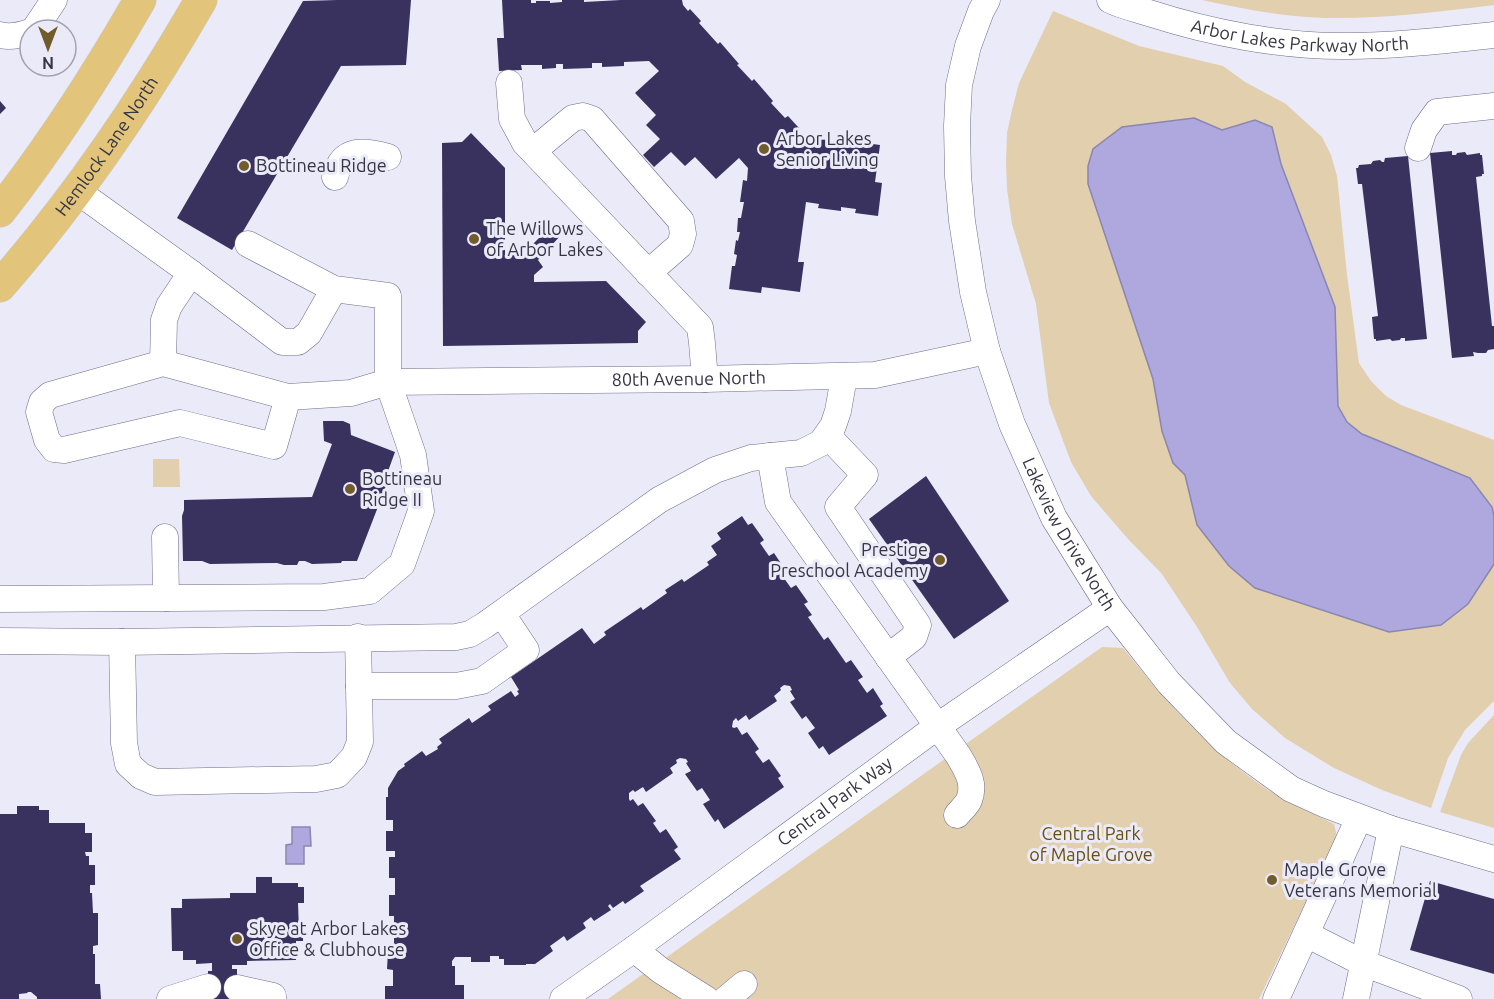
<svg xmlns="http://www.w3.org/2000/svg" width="1494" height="999" font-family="Ubuntu,sans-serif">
<rect width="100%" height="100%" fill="#ebeaf9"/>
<g fill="#e1cfad">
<path d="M1202 0H1494V5C1438 12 1381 19 1325 18 1283 17 1243 9 1202 0Z"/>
<polygon points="1053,11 1139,46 1223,66 1245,82 1286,104 1322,137 1331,155 1337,176 1347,275 1359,363 1371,381 1386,396 1401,405 1494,440 1494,516 1492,507 1362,433 1347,422 1338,406 1335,307 1281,164 1272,127 1255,120 1222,130 1194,118 1122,127 1153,379 1162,431 1173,463 1185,475 1197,525 1468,604 1494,564 1494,701 1465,730 1448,758 1431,808 1382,790 1334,768 1285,738 1252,709 1230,683 1197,627 1162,574 1128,539 1091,496 1071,462 1049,403 1036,304 1012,224 1007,189 1006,162 1007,133 1012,110 1019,83"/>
<polygon points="153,459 179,459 180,487 153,487"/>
<path d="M1102 647 1123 648C1165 701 1211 752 1268 790 1288 803 1312 813 1334 824L1337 837 1259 999H608Z"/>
<polygon points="1494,715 1494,828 1440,812 1461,755 1468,743"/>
</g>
<g fill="#aea8df" stroke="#8a86b0" stroke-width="1.5">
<polygon points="1194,118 1222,130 1255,120 1272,127 1281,164 1335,307 1338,406 1347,422 1362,434 1470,478 1492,507 1494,516 1494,564 1468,604 1441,625 1389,632 1255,588 1229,566 1197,525 1185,475 1173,463 1162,431 1153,379 1088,184 1088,166 1093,149 1122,127"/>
<polygon points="292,827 310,827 311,846 304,846 304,864 286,864 286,845 292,844"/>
</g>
<g fill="#39325f">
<polygon points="337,0 411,0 406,65 341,66 232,250 177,218 303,1"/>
<polygon points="502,0 531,0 531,3 536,3 536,1 550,1 550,3 562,2 562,0 584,0 584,2 621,0 682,0 683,5 688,11 690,9 701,21 699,23 718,44 720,42 739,64 737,65 752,81 754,79 773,101 771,103 785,118 788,116 799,128 797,131 805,140 814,141 815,139 829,140 829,143 851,146 851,141 880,145 875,182 882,183 878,216 855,213 856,209 841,207 841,211 818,208 819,204 806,202 798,262 804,262 800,292 762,287 761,293 729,289 732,266 735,266 737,255 734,254 736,240 738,241 740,232 737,232 738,218 741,218 744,202 740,202 743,180 747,181 748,168 739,158 716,179 695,157 685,166 671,152 654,167 643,155 660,139 646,125 656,115 635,93 659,71 649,61 624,62 624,66 602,67 602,63 592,63 592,68 563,69 563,64 556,64 556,68 542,69 542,65 521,65 522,70 499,71 497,38 504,38"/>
<polygon points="0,101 6,108 0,114"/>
<polygon points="471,133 505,168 505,255 511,255 522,245 527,250 553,224 562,234 538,260 543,267 534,275 534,282 606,281 646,322 638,331 638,343 443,346 442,143 462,142"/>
<polygon points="1452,151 1452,155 1456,155 1457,153 1465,152 1467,155 1480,153 1480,155 1482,155 1484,174 1482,174 1482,176 1476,177 1492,326 1494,326 1494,349 1488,350 1486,353 1478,353 1473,352 1474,356 1452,358 1430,153"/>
<polygon points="1408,156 1427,339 1405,341 1405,338 1401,338 1400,340 1392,341 1390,339 1376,341 1376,339 1374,339 1372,317 1378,316 1362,184 1358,184 1356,168 1358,168 1359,165 1371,164 1373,161 1380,160 1382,162 1384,162 1385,158"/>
<polygon points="323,421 343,421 350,424 351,435 395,452 387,474 388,481 357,561 342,561 341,563 312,564 305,561 299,561 297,565 284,565 277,563 210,564 202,561 183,561 182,516 184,510 184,500 312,497 332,444 324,441"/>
<polygon points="926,476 1009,601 954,639 869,519"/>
<polygon points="742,516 748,525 752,523 764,540 760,543 769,556 774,553 786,571 781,574 791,588 796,585 808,602 804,604 812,615 808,617 824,640 828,637 846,663 851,660 863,677 858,680 867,693 873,688 883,704 880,706 887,716 829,755 823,746 819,749 808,733 815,728 806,716 802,719 790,702 795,699 790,691 792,690 790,686 784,685 780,688 781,690 774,696 777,701 749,720 746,715 738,721 736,718 733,721 732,727 734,728 737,727 742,735 747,732 759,749 755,752 763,763 769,759 781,776 778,778 784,787 724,829 718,819 715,822 703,804 710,800 702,788 697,791 685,774 691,771 686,763 688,762 686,759 680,758 676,760 677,763 670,768 673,773 646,792 643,787 635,792 633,790 629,793 629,799 630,801 633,799 638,806 643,803 656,821 653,823 660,833 666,829 678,847 674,850 681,859 640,886 644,891 625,904 623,901 613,908 610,904 608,906 611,910 594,921 591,917 583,923 586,928 567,941 564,936 550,946 553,951 535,964 526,964 526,965 504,965 504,959 499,959 499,956 490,956 490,962 471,962 471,957 455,957 452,961 452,966 455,966 455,985 464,985 464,999 385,999 385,986 393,986 393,970 387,969 388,951 394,952 394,916 389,916 389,895 395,895 395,878 389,878 389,857 395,857 395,851 386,851 386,831 393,831 393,820 386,820 386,797 388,797 388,788 398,771 405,766 404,764 422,751 426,756 438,749 437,747 442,743 439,739 469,718 472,723 491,710 488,706 511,691 515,697 519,694 517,691 519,690 511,677 582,628 594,644 606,635 604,632 641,607 643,610 667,593 665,590 682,579 684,582 709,565 707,562 717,555 711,546 721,539 717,533"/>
<polygon points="17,806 39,806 39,810 49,810 49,823 85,823 85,833 92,833 92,852 85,852 86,856 89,856 89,865 95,865 95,885 90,885 90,893 92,893 93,913 98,913 98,945 93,946 93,954 95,954 95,984 100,984 101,999 37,999 37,997 31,992 27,992 28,993 19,994 19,999 0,999 0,814 17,814"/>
<polygon points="256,877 272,877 272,883 298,883 298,887 304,887 304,903 298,903 299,931 303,931 303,941 296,941 296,960 247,961 247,965 232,965 232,969 237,969 237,999 208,999 208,971 212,971 212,963 196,964 196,960 183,960 183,951 172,951 171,908 182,908 182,899 230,898 230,893 256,893"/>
<polygon points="1430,881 1494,899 1494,974 1410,950"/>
</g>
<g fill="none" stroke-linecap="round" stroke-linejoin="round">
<defs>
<g id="minor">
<path id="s1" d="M987 0 981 11 968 46 959 85 957 126 958 176 962 221 973 292 987 351 1012 424 1054 518 1110 608 1129 632 1169 683 1226 742 1291 789 1324 804 1391 829 1494 859"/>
<path id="s2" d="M1110 0C1122 6 1136 9 1149 13 1211 33 1283 47 1348 46 1396 46 1445 40 1494 35"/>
<polyline points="34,30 54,0"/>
<path d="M0 35C10 38 21 35 30 32"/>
<polyline points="509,83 512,119 525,143 700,327 702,343 705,379"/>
<polyline points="1418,148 1424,130 1437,112 1494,106"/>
<polyline points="533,151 573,118 583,116 592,119 681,221 683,234 680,245 648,273"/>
<path d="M335 177C342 147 364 150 388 157"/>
<polyline points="77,191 191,273 282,342 298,342 309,333 334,289"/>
<polyline points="163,363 164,320 169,306 191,273"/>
<path id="s3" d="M288 397 274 446 180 423 64 450 54 449 47 440 39 412 42 402 50 395 163 363 288 397 351 393 388 382 705 379 875 375 987 351"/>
<polyline points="827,435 865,475 838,507 918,625 914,637 888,657"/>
<path d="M770 456 778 502 958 755C966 769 976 783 969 800 967 805 961 810 957 815"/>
<polyline points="165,537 166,598"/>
<polyline points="0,599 324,597 370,591 402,564 421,511 413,455 388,382 388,296 334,289 248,244"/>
<polyline points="358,637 359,686 456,686 482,681 526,650 502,614"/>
<polyline points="0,641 122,642 456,637 470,634 485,625 659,500 715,470 751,458 801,453 821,443 833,426 838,411 844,377"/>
<polyline points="122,642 124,743 128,764 141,776 155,782 316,779 337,775 354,757 360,742 359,686"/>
<polyline points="1306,934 1363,963 1459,999"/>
<polyline points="634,949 660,970 706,999"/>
<polyline points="237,988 273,996 273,999"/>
<polyline points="170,999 208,987"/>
<path id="s4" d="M563 999 634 949 938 726 1110 608"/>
<polyline points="726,999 744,984"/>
<polyline points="1276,999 1359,818"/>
<polyline points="1356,999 1391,829"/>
</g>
<g id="major">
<path d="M0 211C52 145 98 73 140 0"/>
<path id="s5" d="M0 286C77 198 143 101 201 0"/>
</g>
</defs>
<use href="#minor" stroke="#6f6c8c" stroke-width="27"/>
<use href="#major" stroke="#cbcace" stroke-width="33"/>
<use href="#minor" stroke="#fff" stroke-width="26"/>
<use href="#major" stroke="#e2c47a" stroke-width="32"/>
</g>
<g fill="#735c2c" stroke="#ebeaf9" stroke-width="2">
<circle cx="764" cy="149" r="6"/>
<circle cx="244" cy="166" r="6"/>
<circle cx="474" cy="239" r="6"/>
<circle cx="350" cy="489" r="6"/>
<circle cx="940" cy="560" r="6"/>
<circle cx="1272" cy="880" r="6"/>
<circle cx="237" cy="939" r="6"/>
</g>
<g text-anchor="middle" stroke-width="6" stroke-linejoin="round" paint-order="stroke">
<g font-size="18" fill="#363543" stroke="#ebeaf9">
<text dy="6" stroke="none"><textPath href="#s2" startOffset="195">Arbor Lakes Parkway North</textPath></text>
<text dy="6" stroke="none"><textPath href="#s5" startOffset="176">Hemlock Lane North</textPath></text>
<text dy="6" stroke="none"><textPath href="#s3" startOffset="988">80th Avenue North</textPath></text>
<text dy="6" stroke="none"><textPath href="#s1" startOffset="560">Lakeview Drive North</textPath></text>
<text dy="6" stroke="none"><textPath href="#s4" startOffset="336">Central Park Way</textPath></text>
</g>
<g font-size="18" fill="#363543" stroke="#ebeaf9" text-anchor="start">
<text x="776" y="145">Arbor Lakes<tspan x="776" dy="21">Senior Living</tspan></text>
<text x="256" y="172">Bottineau Ridge</text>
<text x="486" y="235">The Willows<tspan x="486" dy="21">of Arbor Lakes</tspan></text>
<text x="362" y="485">Bottineau<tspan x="362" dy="21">Ridge II</tspan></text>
<text x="928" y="556" text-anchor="end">Prestige<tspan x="928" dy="21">Preschool Academy</tspan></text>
<text x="1284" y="876">Maple Grove<tspan x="1284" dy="21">Veterans Memorial</tspan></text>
<text x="249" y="935">Skye at Arbor Lakes<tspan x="249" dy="21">Office &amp; Clubhouse</tspan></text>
</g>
<g font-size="18" fill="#6b500c" stroke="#ebeaf9">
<text x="1091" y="840">Central Park<tspan x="1091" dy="21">of Maple Grove</tspan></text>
</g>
</g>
<g transform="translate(48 48) rotate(180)"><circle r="28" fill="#ebeaf9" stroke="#a3a2b0" stroke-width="1.5"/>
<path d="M0-4.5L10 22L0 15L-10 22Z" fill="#735c2c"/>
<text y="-9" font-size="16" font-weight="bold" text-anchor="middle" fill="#363543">N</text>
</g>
</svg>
